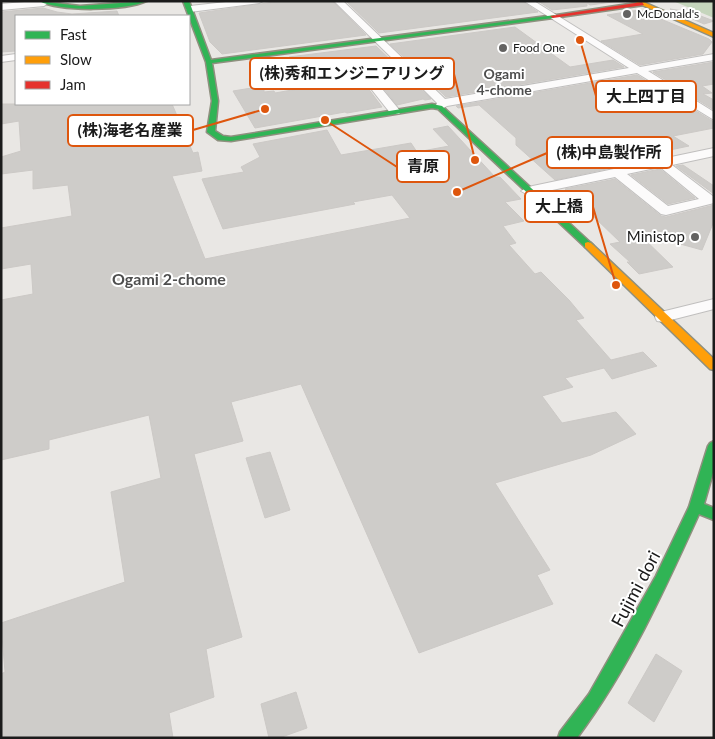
<svg xmlns="http://www.w3.org/2000/svg" width="715" height="739" font-family="Lato,'Noto Sans JP',sans-serif">
<rect width="100%" height="100%" fill="#e9e7e4"/>
<polygon fill="#c5d5bc" points="673,1 714,1 714,18"/>
<g fill="#ceccc9" stroke="#ccc9c6">
<polygon points="281,1 332,1 366,35 222,54 210,42 199,13"/>
<polygon points="346,1 522,1 538,12 379,33"/>
<polygon points="538,1 620,1 590,5 587,3 587,6 552,10"/>
<polygon points="43,8 57,12 72,14 117,11 119,16 16,16 16,51 1,52 1,12"/>
<polygon points="670,9 690,12 714,21 704,24"/>
<polygon points="639,10 709,39 712,42 703,54 640,65 601,41 643,34 607,15"/>
<polygon points="515,27 570,67 613,60 624,67 446,97 390,44"/>
<polygon points="376,46 397,66 366,71 359,76 382,107 347,113 345,112 255,128 233,91 264,86 264,92 274,91 275,93 309,87 297,69 296,60 292,61 289,57"/>
<polygon points="714,62 714,84 702,86 712,93 703,94 714,100 714,110 653,72"/>
<polygon points="405,74 431,99 425,100 423,99 397,105 376,79"/>
<polygon points="637,75 714,122 714,128 673,136 689,146 665,151 671,155 555,180 516,145 516,138 479,105 458,108 456,106"/>
<polygon points="1,104 172,104 193,153 198,152 202,171 172,176 205,259 410,218 392,195 353,202 355,204 223,229 202,179 244,172 241,167 260,157 253,144 327,130 341,155 411,143 417,152 449,146 433,129 448,126 495,177 500,177 521,199 505,202 524,221 503,226 516,243 509,245 535,274 541,272 569,300 584,318 576,320 611,360 643,352 657,366 612,379 604,368 565,378 573,387 542,396 562,423 616,412 636,434 591,455 495,483 550,570 537,575 553,604 419,653 301,384 231,402 243,441 194,454 242,637 206,649 214,697 169,713 173,738 1,738 1,674 5,672 1,623 125,582 111,492 161,478 149,415 49,440 49,449 1,460 1,300 33,294 31,264 1,269 1,228 72,216 68,185 33,189 33,170 1,174 1,157 21,151 19,121 1,124"/>
<polygon points="683,165 714,186 714,194 676,166"/>
<polygon points="660,169 695,198 668,204 631,175"/>
<polygon points="615,179 661,216 666,217 714,205 714,221 702,250 637,232 673,267 639,274 627,262 630,262 610,244 620,242 565,189"/>
<polygon points="270,452 290,510 265,518 246,458"/>
<polygon points="656,654 682,671 654,722 628,703"/>
<polygon points="296,692 307,728 279,738 269,738 261,704"/>
</g>
<g fill="none" stroke-linecap="round" stroke-linejoin="round">
<defs>
<g id="street">
<polygon points="36,1 47,1 48,3 44,6 1,10 1,4"/>
<polygon points="235,1 263,1 259,3 190,12 186,9 190,6"/>
<polygon points="334,1 343,1 445,99 629,68 524,1 534,1 640,67 714,54 714,60 648,71 714,112 714,120 637,73 447,106 440,110 435,107 437,103 406,72 373,78 401,112 399,114 391,114 361,76 366,73 401,67"/>
<polygon points="16,54 16,60 1,62 1,56"/>
<path d="M714 148V156L672 165 714 197V203L666 215 661 214 615 177 528 195 521 191 528 187ZM660 167 699 199 668 206 627 174Z"/>
<polygon points="714,299 714,309 663,322 657,321 655,317 657,313"/>
</g>
<g id="fast">
<path d="M39 1 80 6 147 1C125 11 61 12 39 1Z"/>
<polygon points="183,1 189,1 211,60 555,15 553,18 212,63 218,101 215,131 223,136 231,137 432,104 442,106 593,245 591,247 585,247 438,109 432,108 231,141 218,140 207,132 212,101 206,62"/>
<path d="M714 441V469L704 504 714 508V520L699 514C664 591 628 670 577 738H558L560 732 589 694 656 576 689 507 708 446 710 443Z"/>
</g>
<g id="slow">
<polygon points="633,1 641,1 714,33 714,37"/>
<polygon points="588,242 591,243 714,359 714,370 710,369 585,247 585,243"/>
</g>
<polygon id="jam" points="642,2 644,5 553,18 550,16"/>
</defs>
<use href="#street" stroke="#c0bfbe" stroke-width="2"/>
<use href="#fast" stroke="#8f907f" stroke-width="3"/>
<use href="#slow" stroke="#8f907f" stroke-width="3"/>
<use href="#jam" stroke="#8f907f" stroke-width="3"/>
<use href="#street" fill="#fcfbfb" fill-rule="evenodd"/>
<use href="#fast" fill="#30b455" fill-rule="evenodd"/>
<use href="#slow" fill="#ff9f0a" fill-rule="evenodd"/>
<use href="#jam" fill="#e5322d" fill-rule="evenodd"/>
</g>
<g fill="#636261" stroke="#fff" stroke-width="2">
<circle cx="627" cy="14" r="5"/>
<circle cx="503" cy="48" r="5"/>
<circle cx="695" cy="237" r="5"/>
</g>
<g text-anchor="middle" stroke-width="4" stroke-linejoin="round" paint-order="stroke">
<g font-size="12" fill="#1b1b1b" stroke="#fff" text-anchor="start">
<text x="637" y="18">McDonald's</text>
<text x="513" y="52">Food One</text>
</g>
<g font-size="14" font-weight="bold" fill="#4e4e4e" stroke="#fff">
<text x="504" y="79">Ogami<tspan x="504" dy="16">4-chome</tspan></text>
</g>
<g font-size="15" fill="#1b1b1b" stroke="#fff" text-anchor="end">
<text x="685" y="242">Ministop</text>
</g>
<g font-size="16" font-weight="bold" fill="#4e4e4e" stroke="#fff">
<text x="169" y="285">Ogami 2-chome</text>
</g>
<g font-size="18" fill="#1b1b1b" stroke="#fff">
<text transform="translate(636 589) rotate(-62)" y="6">Fujimi dori</text>
</g>
</g>
<path fill="none" stroke="#de560d" stroke-width="2" d="M475 160L454 74M580 40L596 96M265 109L193 130M457 192L547 153M325 120L397 167M616 285L593 207"/>
<g fill="#de560d" stroke="#fff" stroke-width="2">
<circle cx="475" cy="160" r="5"/>
<circle cx="580" cy="40" r="5"/>
<circle cx="265" cy="109" r="5"/>
<circle cx="457" cy="192" r="5"/>
<circle cx="325" cy="120" r="5"/>
<circle cx="616" cy="285" r="5"/>
</g>
<g fill="#fff" stroke="#de560d" stroke-width="2">
<rect x="250" y="58" width="204" height="31" rx="5"/>
<rect x="596" y="81" width="100" height="31" rx="5"/>
<rect x="68" y="115" width="125" height="31" rx="5"/>
<rect x="547" y="137" width="125" height="31" rx="5"/>
<rect x="397" y="151" width="52" height="31" rx="5"/>
<rect x="525" y="191" width="68" height="31" rx="5"/>
</g>
<g font-size="16" text-anchor="middle" font-weight="bold" fill="#1b1b1b">
<text x="352" y="79">(株)秀和エンジニアリング</text>
<text x="646" y="102">大上四丁目</text>
<text x="130" y="136">(株)海老名産業</text>
<text x="609" y="158">(株)中島製作所</text>
<text x="423" y="172">青原</text>
<text x="559" y="212">大上橋</text>
</g>
<rect width="715" height="739" fill="none" stroke="#1b1b1b" stroke-width="5"/>
<rect x="15" y="15" width="175" height="90" fill="#ffffff" stroke="#a4a4a4"/>
<rect x="25" y="31" width="25" height="8" fill="#30b455" stroke="#a4a4a4"/>
<text x="60" y="40" font-size="15" fill="#1b1b1b">Fast</text>
<rect x="25" y="56" width="25" height="8" fill="#ff9f0a" stroke="#a4a4a4"/>
<text x="60" y="65" font-size="15" fill="#1b1b1b">Slow</text>
<rect x="25" y="81" width="25" height="8" fill="#e5322d" stroke="#a4a4a4"/>
<text x="60" y="90" font-size="15" fill="#1b1b1b">Jam</text>
</svg>
